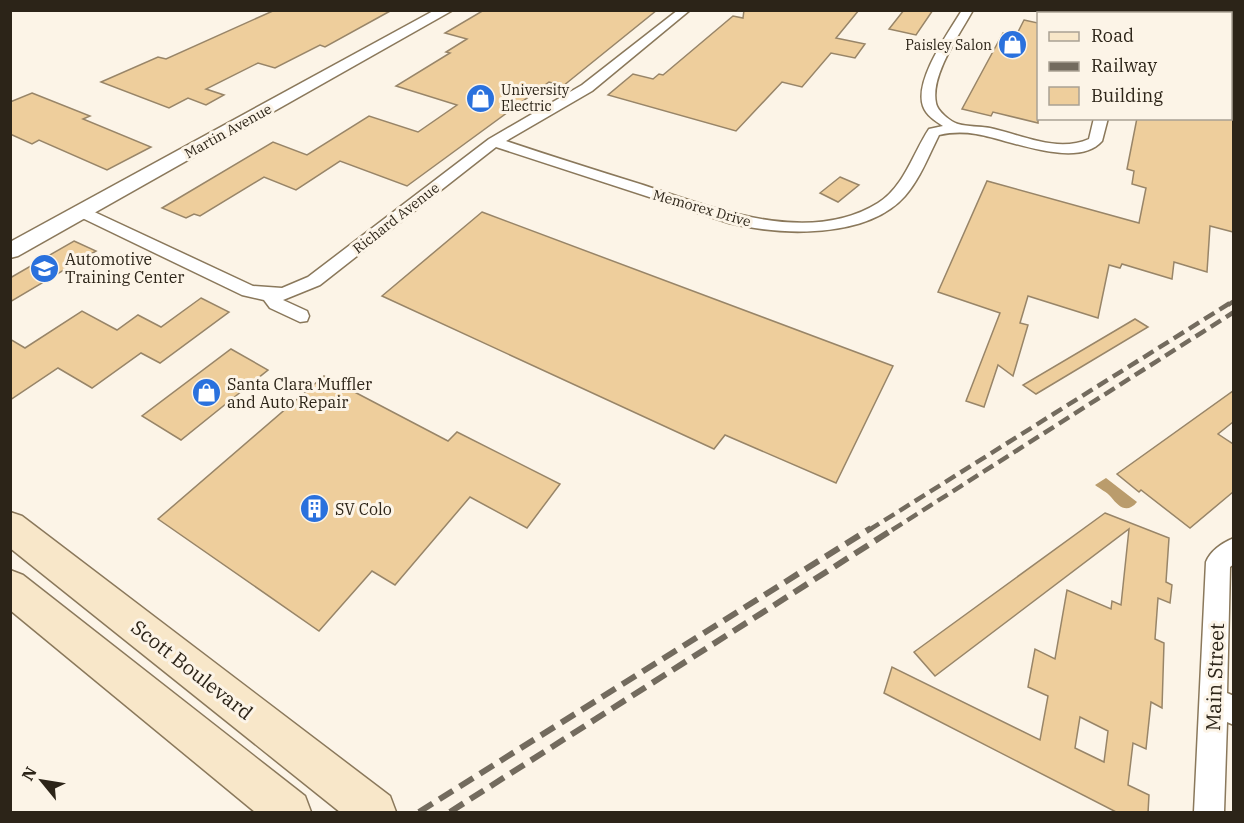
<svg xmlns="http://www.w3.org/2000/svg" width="1244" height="823" font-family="'IBM Plex Serif',serif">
<rect width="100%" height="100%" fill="#fcf4e7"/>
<path fill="#ba9c6c" d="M1106 478 1137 502C1127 514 1119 507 1111 497 1107 492 1100 489 1095 485Z"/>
<g fill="#eece9c" stroke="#988568" stroke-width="1.5" fill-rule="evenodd">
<polygon points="275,10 392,10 325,47 320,45 275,68 258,63 206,89 224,95 206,105 188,98 169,108 101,82 158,57 166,59"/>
<polygon points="484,10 657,10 563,86 549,82 407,186 340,161 296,190 264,177 200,216 194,214 186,218 162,208 273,142 307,155 369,116 418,132 457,105 396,86 450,53 446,52 467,39 445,33"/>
<polygon points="744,10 859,10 836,38 865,44 855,58 831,53 802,87 782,82 736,131 608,95 633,74 653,79 659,74 663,75 733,16 743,18"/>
<polygon points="904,10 933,10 916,35 889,29"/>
<polygon points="1024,20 1038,23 1038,123 993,112 991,116 962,109 1003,33 1016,36"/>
<polygon points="32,93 90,116 83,119 151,147 107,170 39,140 32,144 10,134 10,102"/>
<polygon points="1137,118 1233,118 1233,232 1210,226 1207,272 1174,262 1172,279 1122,264 1120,268 1109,265 1098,318 1028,296 1020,323 1028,325 1013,376 998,365 984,407 966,401 1000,313 938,292 987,181 1139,223 1146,188 1132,184 1134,171 1127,169"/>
<polygon points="840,177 859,185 838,202 820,193"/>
<polygon points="482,212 893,366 836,483 725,435 714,449 382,296"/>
<polygon points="74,241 96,251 10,302 10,278"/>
<polygon points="201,298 229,312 160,363 141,353 92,388 58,368 10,400 10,339 25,348 82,311 117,330 138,315 161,327"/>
<polygon points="1135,319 1148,327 1036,394 1023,385"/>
<polygon points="231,349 268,370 181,440 142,416"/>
<polygon points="324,376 448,441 457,432 560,484 527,528 470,497 395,585 372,571 319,631 158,519"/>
<polygon points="1233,391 1233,422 1218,434 1233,444 1233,492 1190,528 1141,490 1139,492 1117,474"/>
<path d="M1105 513 1169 538 1166 582 1172 585 1170 603 1158 598 1155 639 1164 643 1162 708 1151 702 1146 749 1133 743 1128 785 1149 795 1148 813H1118L884 693 892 667 1040 740 1048 696 1028 687 1035 649 1055 659 1067 590 1111 609 1112 601 1121 605 1129 529 935 676 914 652ZM1080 717 1108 731 1104 762 1075 748Z"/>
</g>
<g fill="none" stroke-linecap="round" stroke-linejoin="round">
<defs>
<g id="minor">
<path d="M678 10H690L592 91 506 141C551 156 595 170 640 184 711 207 807 247 878 203 904 187 913 153 929 129L943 126C935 121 926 115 923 106 914 80 949 32 962 10H973C960 34 930 75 936 103 937 111 951 122 958 124 968 127 980 126 990 128 1022 135 1057 153 1089 139L1094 118H1108L1102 141C1077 170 1008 139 976 134 964 132 952 132 939 135 929 155 920 179 905 196 867 239 781 236 729 223L496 147 320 285 283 300 307 311 309 316 307 321 300 322 270 308 264 300 242 295 76 215 74 212 82 207 88 209 253 286 282 288 308 277 489 139 582 85Z"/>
<rect x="1124" y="10" width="11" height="4"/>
<polygon points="1223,10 1234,10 1234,14 1224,12"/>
<rect x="1230" y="46" width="4" height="7"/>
<path d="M1234 538V564L1230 567 1227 693 1234 696V725L1227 722 1224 812H1194L1206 562C1211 550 1222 543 1234 538Z"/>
</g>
<polygon id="tertiary" points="435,10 453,10 18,256 10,258 10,242"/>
<g id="secondary">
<polygon points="10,512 22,516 390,796 396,812 340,812 10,548"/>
<polygon points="10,570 23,575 305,796 311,812 255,812 10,610"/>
</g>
</defs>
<use href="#minor" stroke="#8a785b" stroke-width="3"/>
<use href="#tertiary" stroke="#8a785b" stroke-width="3"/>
<use href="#secondary" stroke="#8a785b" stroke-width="3"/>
<use href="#minor" fill="#fff" fill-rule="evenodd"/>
<use href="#tertiary" fill="#fff" fill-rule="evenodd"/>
<use href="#secondary" fill="#f8e7c9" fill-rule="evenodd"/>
<polyline stroke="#736b5e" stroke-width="4" stroke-dasharray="9 4.5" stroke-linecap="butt" points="1228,305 1234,301"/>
<g stroke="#736b5e" stroke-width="4.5" stroke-dasharray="12 6" stroke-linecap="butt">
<polyline points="869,530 1230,303"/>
<polyline points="892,530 1234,312"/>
</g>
<g stroke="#736b5e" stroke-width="6" stroke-dasharray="16 8" stroke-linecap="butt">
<polyline points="419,812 871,528"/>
<polyline points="450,812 895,528"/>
</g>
</g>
<defs>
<symbol id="shop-disc" viewBox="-11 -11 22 22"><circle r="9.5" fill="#2a71dd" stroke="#fcf4e7"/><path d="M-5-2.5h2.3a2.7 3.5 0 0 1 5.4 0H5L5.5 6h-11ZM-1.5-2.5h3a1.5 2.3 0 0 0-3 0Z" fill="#fff"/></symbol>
<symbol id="school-disc" viewBox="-11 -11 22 22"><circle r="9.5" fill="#2a71dd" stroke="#fcf4e7"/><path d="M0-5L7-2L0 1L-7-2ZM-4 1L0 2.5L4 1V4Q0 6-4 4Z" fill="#fff"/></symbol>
<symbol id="building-disc" viewBox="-11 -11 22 22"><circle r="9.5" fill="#2a71dd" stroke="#fcf4e7"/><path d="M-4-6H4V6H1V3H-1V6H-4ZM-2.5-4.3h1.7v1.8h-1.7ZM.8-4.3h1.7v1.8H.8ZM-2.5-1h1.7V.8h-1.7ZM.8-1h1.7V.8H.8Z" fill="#fff"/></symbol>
</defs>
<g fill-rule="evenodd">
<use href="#shop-disc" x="996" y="28" width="33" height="33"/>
<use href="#shop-disc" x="464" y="82" width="33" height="33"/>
<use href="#school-disc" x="28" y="252" width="33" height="33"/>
<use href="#shop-disc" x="190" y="376" width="33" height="33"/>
<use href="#building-disc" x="298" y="492" width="33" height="33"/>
</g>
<g text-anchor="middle" stroke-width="6" stroke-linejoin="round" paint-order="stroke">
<g font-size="14" fill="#2c2418" stroke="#fcf4e7" text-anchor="end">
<text x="992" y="50">Paisley Salon</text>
<text x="501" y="95" text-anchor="start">University<tspan x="501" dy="16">Electric</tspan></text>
</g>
<g font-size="14" fill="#2c2418" stroke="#fcf4e7">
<text transform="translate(228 131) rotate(-29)" y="5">Martin Avenue</text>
<text transform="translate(702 208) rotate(16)" y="5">Memorex Drive</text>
<text transform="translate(396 218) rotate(-38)" y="5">Richard Avenue</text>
</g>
<g font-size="16" fill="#2c2418" stroke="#fcf4e7" text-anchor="start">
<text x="65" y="265">Automotive<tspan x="65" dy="18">Training Center</tspan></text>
<text x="227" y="390">Santa Clara Muffler<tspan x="227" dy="18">and Auto Repair</tspan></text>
<text x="335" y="515">SV Colo</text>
</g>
<g font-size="20" fill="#2c2418" stroke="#fcf4e7">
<text transform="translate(192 670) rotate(38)" y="7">Scott Boulevard</text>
<text transform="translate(1215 677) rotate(-88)" y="7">Main Street</text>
</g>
</g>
<rect width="1244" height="823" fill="none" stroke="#2c2418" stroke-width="24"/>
<rect x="1037" y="12" width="195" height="108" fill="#fcf4e7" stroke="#a9a194" stroke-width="1.5"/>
<rect x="1049" y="32" width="30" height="9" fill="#f8e7c9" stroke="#a9a194" stroke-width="1.5"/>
<text x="1091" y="42" font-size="18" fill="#2c2418">Road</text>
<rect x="1049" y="62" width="30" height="9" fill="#736b5e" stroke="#a9a194" stroke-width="1.5"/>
<text x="1091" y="72" font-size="18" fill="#2c2418">Railway</text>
<rect x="1049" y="87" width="30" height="18" fill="#eece9c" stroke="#a9a194" stroke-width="1.5"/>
<text x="1091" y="102" font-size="18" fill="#2c2418">Building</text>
<g transform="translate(42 781) rotate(300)" stroke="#fcf4e7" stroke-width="4.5" paint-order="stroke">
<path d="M0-4.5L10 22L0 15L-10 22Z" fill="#2c2418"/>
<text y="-9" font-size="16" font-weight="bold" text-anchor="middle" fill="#2c2418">N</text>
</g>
</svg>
